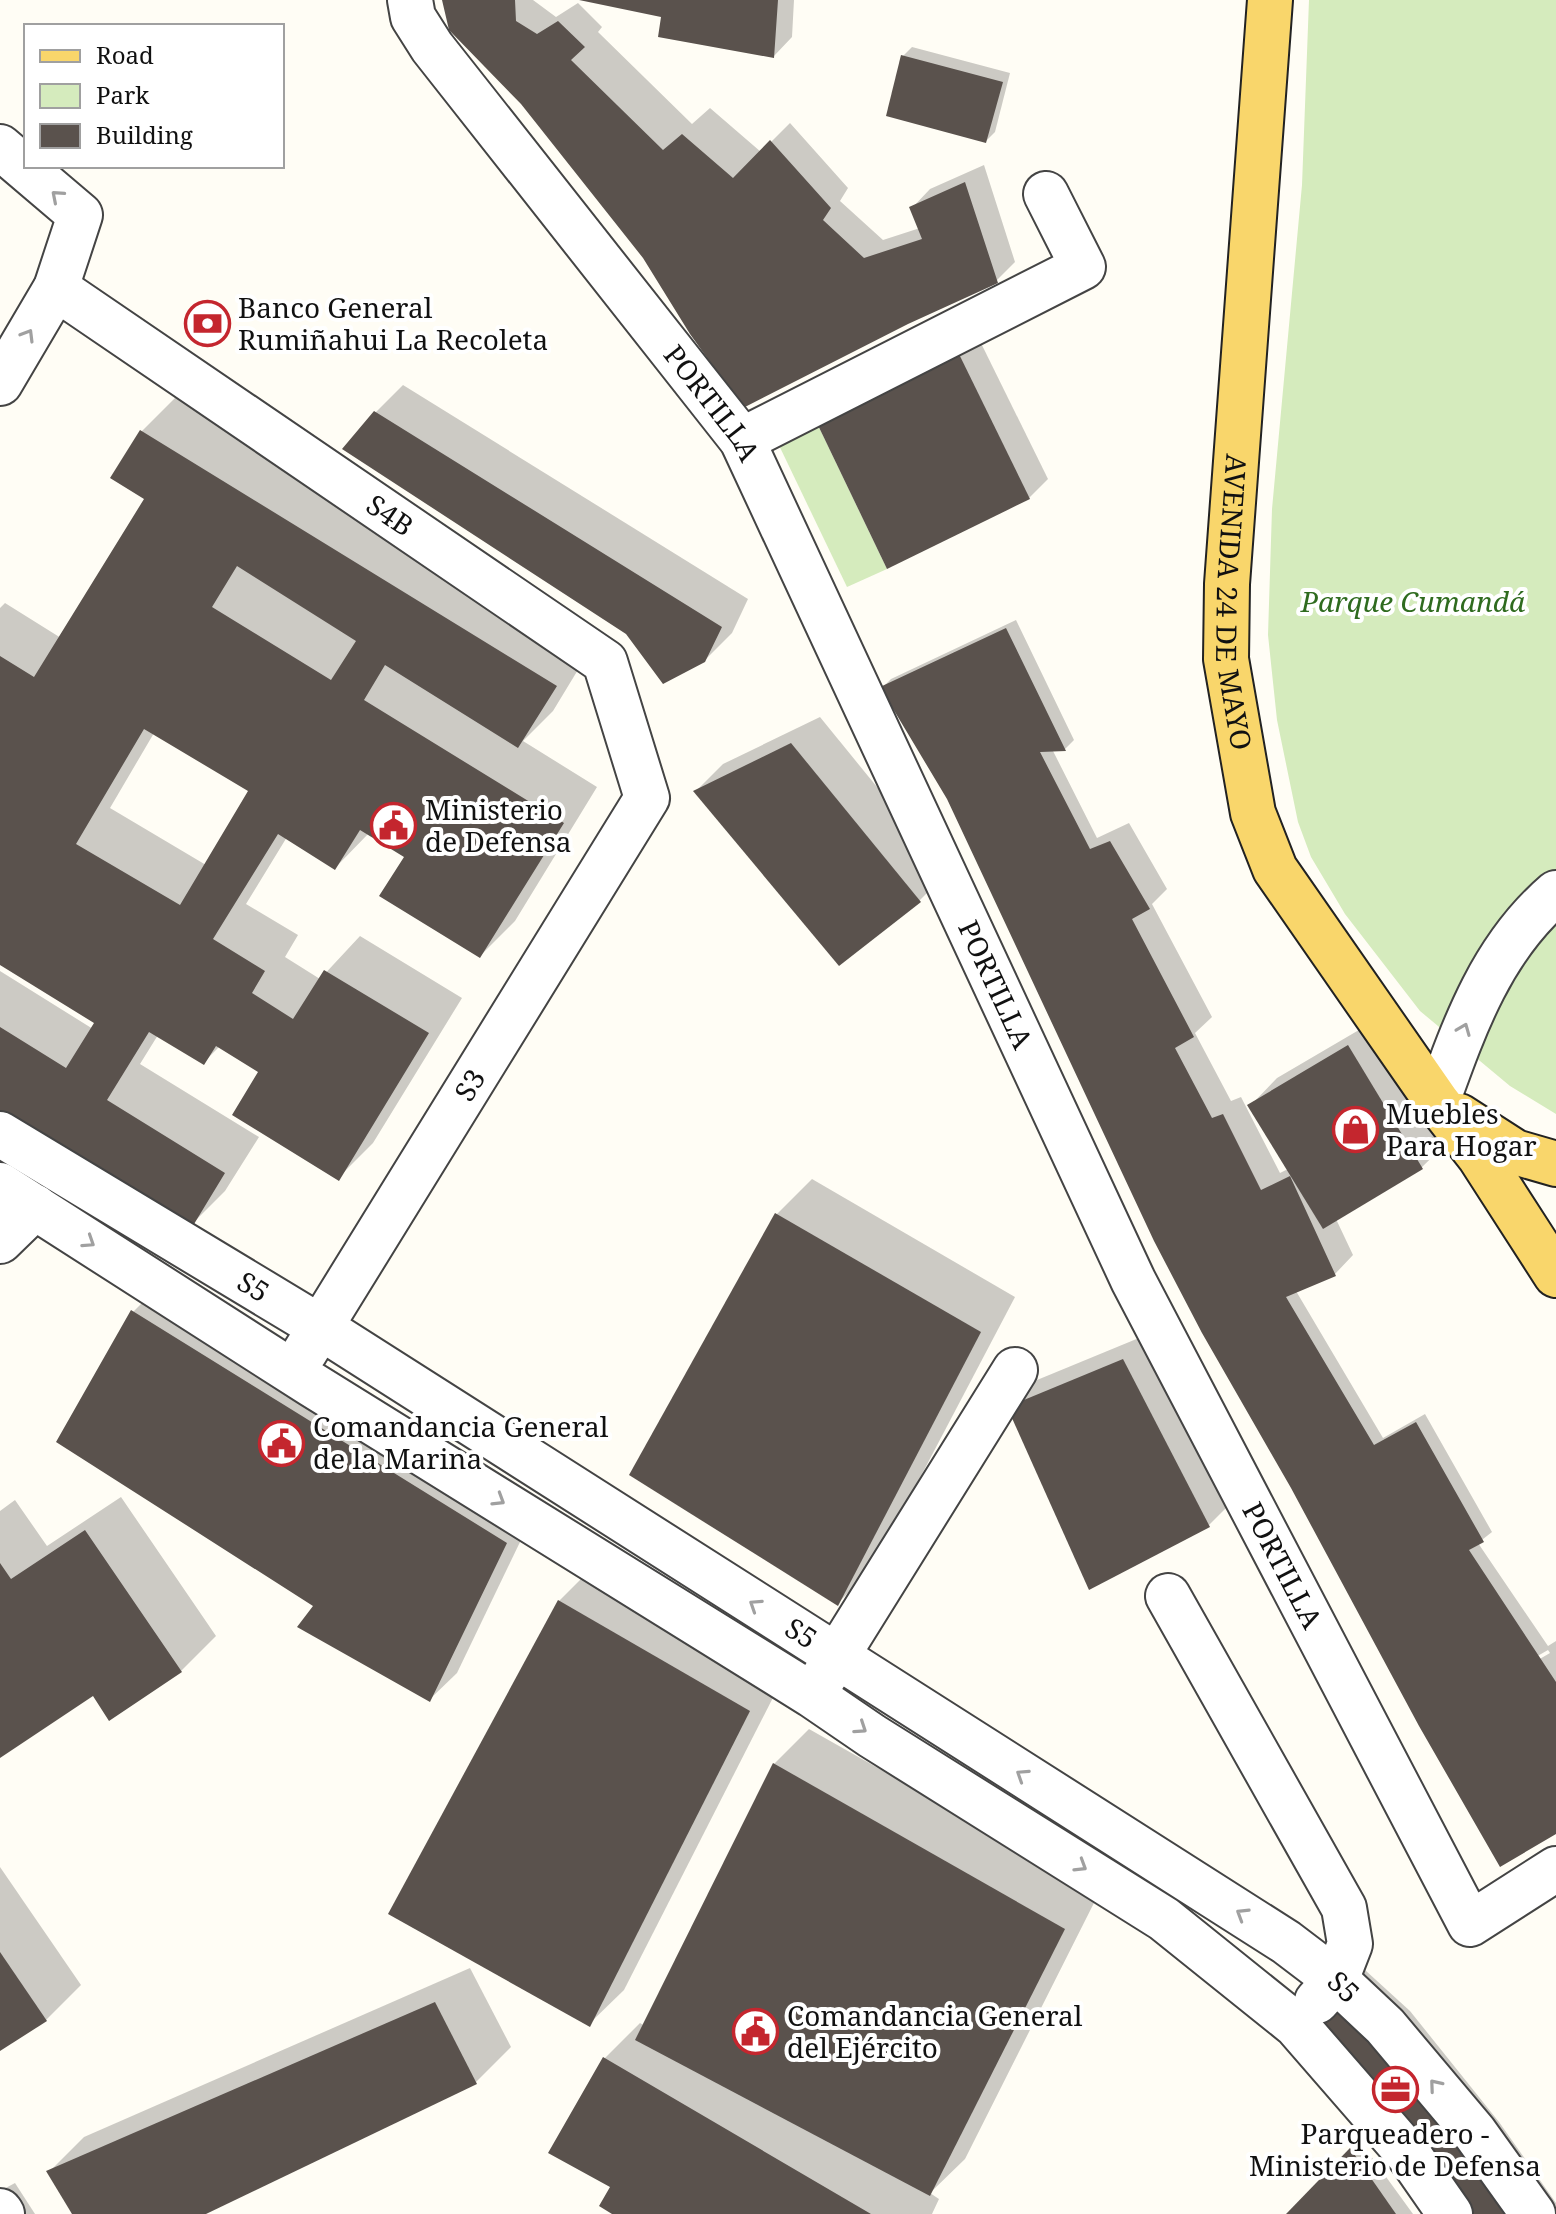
<svg xmlns="http://www.w3.org/2000/svg" width="1556" height="2214" font-family="'Noto Serif',serif">
<rect width="100%" height="100%" fill="#fffdf5"/>
<g fill="#d5ebbd">
<polygon points="1309,0 1556,0 1556,1114 1510,1086 1420,1011 1345,914 1311,857 1298,822 1277,720 1268,635 1272,509 1302,185"/>
<polygon points="815,419 887,569 847,587 775,437"/>
</g>
<g fill="#0003" fill-rule="evenodd">
<polygon points="444,0 533,0 556,17 578,3 602,27 598,32 692,124 710,108 761,152 790,123 848,188 840,201 883,240 920,228 912,208 930,189 984,165 1015,262 996,281 644,257"/>
<polygon points="582,0 794,0 792,37 774,56 663,15"/>
<polygon points="912,47 1010,73 995,132 986,141 903,56"/>
<polygon points="976,333 1048,479 1029,498 818,419"/>
<polygon points="403,385 748,599 732,633 704,661 375,413"/>
<path d="M177 396 590 650 553 711 523 741 597 787 515 921 480 956 406 856 369 833 335 868 287 837 246 904 298 935 285 957 320 979 360 936 462 998 373 1143 338 1178 261 1071 220 1046 203 1063 158 1035 140 1064 259 1137 225 1191 190 1226 0 1108V971L93 1029 97 1023 0 963V608L5 603 61 638 147 499 142 431ZM154 733 251 790 206 865 110 808Z"/>
<path d="M1016 620 1074 740 1065 749H1052L1097 838 1129 823 1167 889 1152 904 1212 1017 1195 1033 1231 1101 1241 1097 1280 1173 1288 1169 1250 1106 1277 1078 1376 1020 1450 1140 1422 1167 1336 1219 1353 1255 1335 1274 1296 1291 1383 1438 1425 1414 1492 1532 1478 1543 1548 1646 1556 1641V1832L1501 1865 1420 1725 1292 1487 1203 1332 1156 1240 949 798 882 688 891 679ZM1548 1650 1550 1653 1440 1716V1712Z"/>
<polygon points="820,717 947,873 920,900 840,963 696,791 723,764"/>
<polygon points="812,1179 1015,1297 872,1569 837,1604 632,1474 777,1214"/>
<polygon points="168,1277 533,1515 457,1673 429,1700 316,1605 133,1312"/>
<polygon points="1151,1333 1236,1498 1209,1525 1009,1407 1037,1380"/>
<polygon points="121,1497 216,1636 181,1671 93,1693 0,1756 0,1511 15,1500 47,1546"/>
<polygon points="594,1566 784,1676 624,1990 589,2024 559,1601"/>
<polygon points="809,1729 1099,1893 965,2159 930,2193 939,2199 932,2214 615,2214 613,2186 550,2153 605,2058 640,2023 645,2026 774,1764"/>
<polygon points="0,1867 81,1985 46,2020 0,2049"/>
<polygon points="470,1968 511,2047 476,2082 202,2214 75,2214 49,2172 84,2137"/>
<polygon points="1365,1970 1410,2011 1499,2122 1556,2203 1556,2214 1465,2214 1338,1997"/>
<polygon points="1360,2141 1413,2214 1289,2214 1352,2150"/>
<polygon points="15,2183 35,2214 0,2214 0,2191"/>
</g>
<g fill="#5a524d" fill-rule="evenodd">
<polygon points="442,0 515,0 516,21 537,34 558,21 585,47 571,60 663,150 682,134 733,178 770,140 831,208 823,220 864,258 922,239 909,207 965,182 998,283 908,324 743,408 690,334 643,258 521,104 449,30"/>
<polygon points="579,0 778,0 774,58 658,37 661,17"/>
<polygon points="901,55 1003,82 986,143 886,116"/>
<polygon points="957,350 1030,499 887,569 815,419"/>
<polygon points="374,411 722,627 705,662 663,684 626,634 342,449"/>
<path d="M140 430 557 686 518 748 385 665 364 700 564 823 480 958 379 896 404 857 360 830 335 870 278 834 213 939 265 971 252 993 293 1019 324 970 429 1033 339 1181 232 1115 258 1072 216 1046 204 1065 149 1032 107 1100 225 1173 191 1229 0 1111V1027L66 1068 94 1023 0 965V656L34 677 144 499 110 478ZM237 566 356 641 331 680 212 607ZM144 729 248 791 180 905 76 844Z"/>
<polygon points="1006,628 1066,751 1040,752 1090,849 1110,841 1150,909 1132,919 1194,1037 1175,1048 1212,1118 1223,1114 1261,1190 1290,1176 1336,1276 1286,1297 1374,1445 1416,1422 1484,1542 1469,1550 1556,1682 1556,1834 1500,1867 1419,1726 1291,1488 1202,1333 1154,1241 947,799 880,687"/>
<polygon points="791,743 921,902 839,966 693,791"/>
<polygon points="1348,1045 1423,1169 1323,1229 1247,1105"/>
<polygon points="775,1213 981,1332 838,1606 629,1475"/>
<polygon points="131,1310 507,1543 430,1702 297,1627 313,1606 56,1442"/>
<polygon points="1123,1359 1210,1527 1089,1590 1007,1407"/>
<polygon points="85,1530 182,1672 109,1721 93,1696 0,1758 0,1563 11,1579"/>
<polygon points="558,1600 750,1711 590,2027 388,1914"/>
<polygon points="773,1763 1065,1929 930,2196 635,2040"/>
<polygon points="0,1952 47,2021 0,2051"/>
<polygon points="1336,1996 1518,2214 1462,2214 1312,2026"/>
<polygon points="435,2002 477,2084 206,2214 72,2214 46,2171"/>
<polygon points="603,2057 871,2214 612,2214 599,2206 610,2187 548,2153"/>
<polygon points="1350,2148 1396,2214 1286,2214"/>
</g>
<g fill="none" stroke-linecap="round" stroke-linejoin="round">
<defs>
<g id="minor">
<path id="s1" d="M410 0 413 17 432 47 742 440 1133 1280 1470 1924 1556 1869"/>
<polyline points="0,147 80,215 56,288 0,383"/>
<path id="s2" d="M56 288 605 662 647 798 305 1352"/>
<polyline points="742,440 1083,267 1046,194"/>
<path d="M1437 1102C1465 1024 1492 948 1556 893"/>
<path id="s3" d="M0 1134 320 1327 1286 1942 1336 1980 1385 2026 1475 2133 1533 2214"/>
<polyline points="0,1185 311,1384 812,1695 872,1736 1164,1919 1296,2025 1409,2155 1450,2214"/>
<polyline points="0,1241 35,1207"/>
<polyline points="1168,1596 1344,1908 1350,1944 1336,1980 1317,2001"/>
<polyline points="820,1683 1015,1370"/>
<polyline points="0,2211 2,2214"/>
</g>
<g id="major">
<path id="s4" d="M1270 0 1227 584 1226 659 1253 813 1275 869 1437 1102 1480 1157 1556 1275"/>
<polyline points="1459,1116 1515,1152 1556,1164"/>
</g>
</defs>
<use href="#minor" stroke="#444" stroke-width="48"/>
<use href="#major" stroke="#222" stroke-width="48"/>
<use href="#minor" stroke="#fff" stroke-width="44"/>
<use href="#major" stroke="#f9d66b" stroke-width="44"/>
</g>
<defs><path id="oneway-chevron" d="M-2-3.5L2.5 0L-2 3.5" fill="none" stroke-width="1.6" stroke-linecap="round" stroke-linejoin="round" transform="scale(2)"/></defs>
<g stroke="#a0a0a0">
<use href="#oneway-chevron" transform="translate(57 196) rotate(-139)"/>
<use href="#oneway-chevron" transform="translate(28 335) rotate(-59)"/>
<use href="#oneway-chevron" transform="translate(1464 1029) rotate(-68)"/>
<use href="#oneway-chevron" transform="translate(89 1242) rotate(33)"/>
<use href="#oneway-chevron" transform="translate(499 1500) rotate(32)"/>
<use href="#oneway-chevron" transform="translate(755 1605) rotate(-147)"/>
<use href="#oneway-chevron" transform="translate(861 1728) rotate(34)"/>
<use href="#oneway-chevron" transform="translate(1022 1775) rotate(-147)"/>
<use href="#oneway-chevron" transform="translate(1081 1866) rotate(32)"/>
<use href="#oneway-chevron" transform="translate(1242 1914) rotate(-148)"/>
<use href="#oneway-chevron" transform="translate(1435 2085) rotate(-130)"/>
</g>
<defs>
<symbol id="bank-ring" viewBox="-11 -11 22 22"><circle r="9.5" fill="#fff" stroke="#c4262e" stroke-width="1.5"/><path d="M-6-4H6V4H-6ZM0-2.3a2.3 2.3 0 1 0 0 4.6a2.3 2.3 0 1 0 0-4.6Z" fill="#c4262e"/></symbol>
<symbol id="civic-ring" viewBox="-11 -11 22 22"><circle r="9.5" fill="#fff" stroke="#c4262e" stroke-width="1.5"/><path d="M-.6-6.5H3V-4.5H.6V-3L4-1V1h2V6H-6V1h2V-1L-.6-3ZM-1.2 2.5V6h2.4V2.5Z" fill="#c4262e"/></symbol>
<symbol id="shop-ring" viewBox="-11 -11 22 22"><circle r="9.5" fill="#fff" stroke="#c4262e" stroke-width="1.5"/><path d="M-5-2.5h2.3a2.7 3.5 0 0 1 5.4 0H5L5.5 6h-11ZM-1.5-2.5h3a1.5 2.3 0 0 0-3 0Z" fill="#c4262e"/></symbol>
<symbol id="office-ring" viewBox="-11 -11 22 22"><circle r="9.5" fill="#fff" stroke="#c4262e" stroke-width="1.5"/><path d="M-6-3h4V-5.5h4V-3h4V5H-6ZM-1-4.5V-3h2v-1.5ZM-6 0V1H6V0Z" fill="#c4262e"/></symbol>
</defs>
<g fill-rule="evenodd">
<use href="#bank-ring" x="182" y="298" width="51" height="51"/>
<use href="#civic-ring" x="368" y="800" width="51" height="51"/>
<use href="#shop-ring" x="1330" y="1104" width="51" height="51"/>
<use href="#civic-ring" x="256" y="1418" width="51" height="51"/>
<use href="#civic-ring" x="730" y="2006" width="51" height="51"/>
<use href="#office-ring" x="1370" y="2064" width="51" height="51"/>
</g>
<g text-anchor="middle" stroke-width="8" stroke-linejoin="round" paint-order="stroke">
<g font-size="28" fill="#111" stroke="#fff" text-anchor="start">
<text x="238" y="318">Banco General<tspan x="238" dy="32">Rumiñahui La Recoleta</tspan></text>
<text x="425" y="820">Ministerio<tspan x="425" dy="32">de Defensa</tspan></text>
<text x="1386" y="1124">Muebles<tspan x="1386" dy="32">Para Hogar</tspan></text>
<text x="313" y="1437">Comandancia General<tspan x="313" dy="32">de la Marina</tspan></text>
<text x="787" y="2026">Comandancia General<tspan x="787" dy="32">del Ejército</tspan></text>
<text x="1395" y="2144" text-anchor="middle">Parqueadero -<tspan x="1395" dy="32">Ministerio de Defensa</tspan></text>
</g>
<g font-size="28" fill="#111" stroke="#fff">
<text dy="10" stroke="none"><textPath href="#s1" startOffset="506">PORTILLA</textPath></text>
<text dy="10" stroke="none"><textPath href="#s2" startOffset="404">S4B</textPath></text>
<text dy="10" stroke="none"><textPath href="#s4" startOffset="604">AVENIDA 24 DE MAYO</textPath></text>
<text dy="10" stroke="none"><textPath href="#s1" startOffset="1154">PORTILLA</textPath></text>
<text transform="translate(470 1085) rotate(-58)" y="10">S3</text>
<text dy="10" stroke="none"><textPath href="#s3" startOffset="296">S5</textPath></text>
<text dy="10" stroke="none"><textPath href="#s1" startOffset="1802">PORTILLA</textPath></text>
<text dy="10" stroke="none"><textPath href="#s3" startOffset="944">S5</textPath></text>
<text dy="10" stroke="none"><textPath href="#s3" startOffset="1592">S5</textPath></text>
</g>
<g font-size="28" font-style="italic" fill="#2f6b1f" stroke="#fff">
<text x="1413" y="612">Parque Cumandá</text>
</g>
</g>
<rect x="24" y="24" width="260" height="144" fill="#ffffff" stroke="#a0a0a0" stroke-width="2"/>
<rect x="40" y="50" width="40" height="12" fill="#f9d66b" stroke="#a0a0a0" stroke-width="2"/>
<text x="96" y="64" font-size="24" fill="#111111">Road</text>
<rect x="40" y="84" width="40" height="24" fill="#d5ebbd" stroke="#a0a0a0" stroke-width="2"/>
<text x="96" y="104" font-size="24" fill="#111111">Park</text>
<rect x="40" y="124" width="40" height="24" fill="#5a524d" stroke="#a0a0a0" stroke-width="2"/>
<text x="96" y="144" font-size="24" fill="#111111">Building</text>
</svg>
